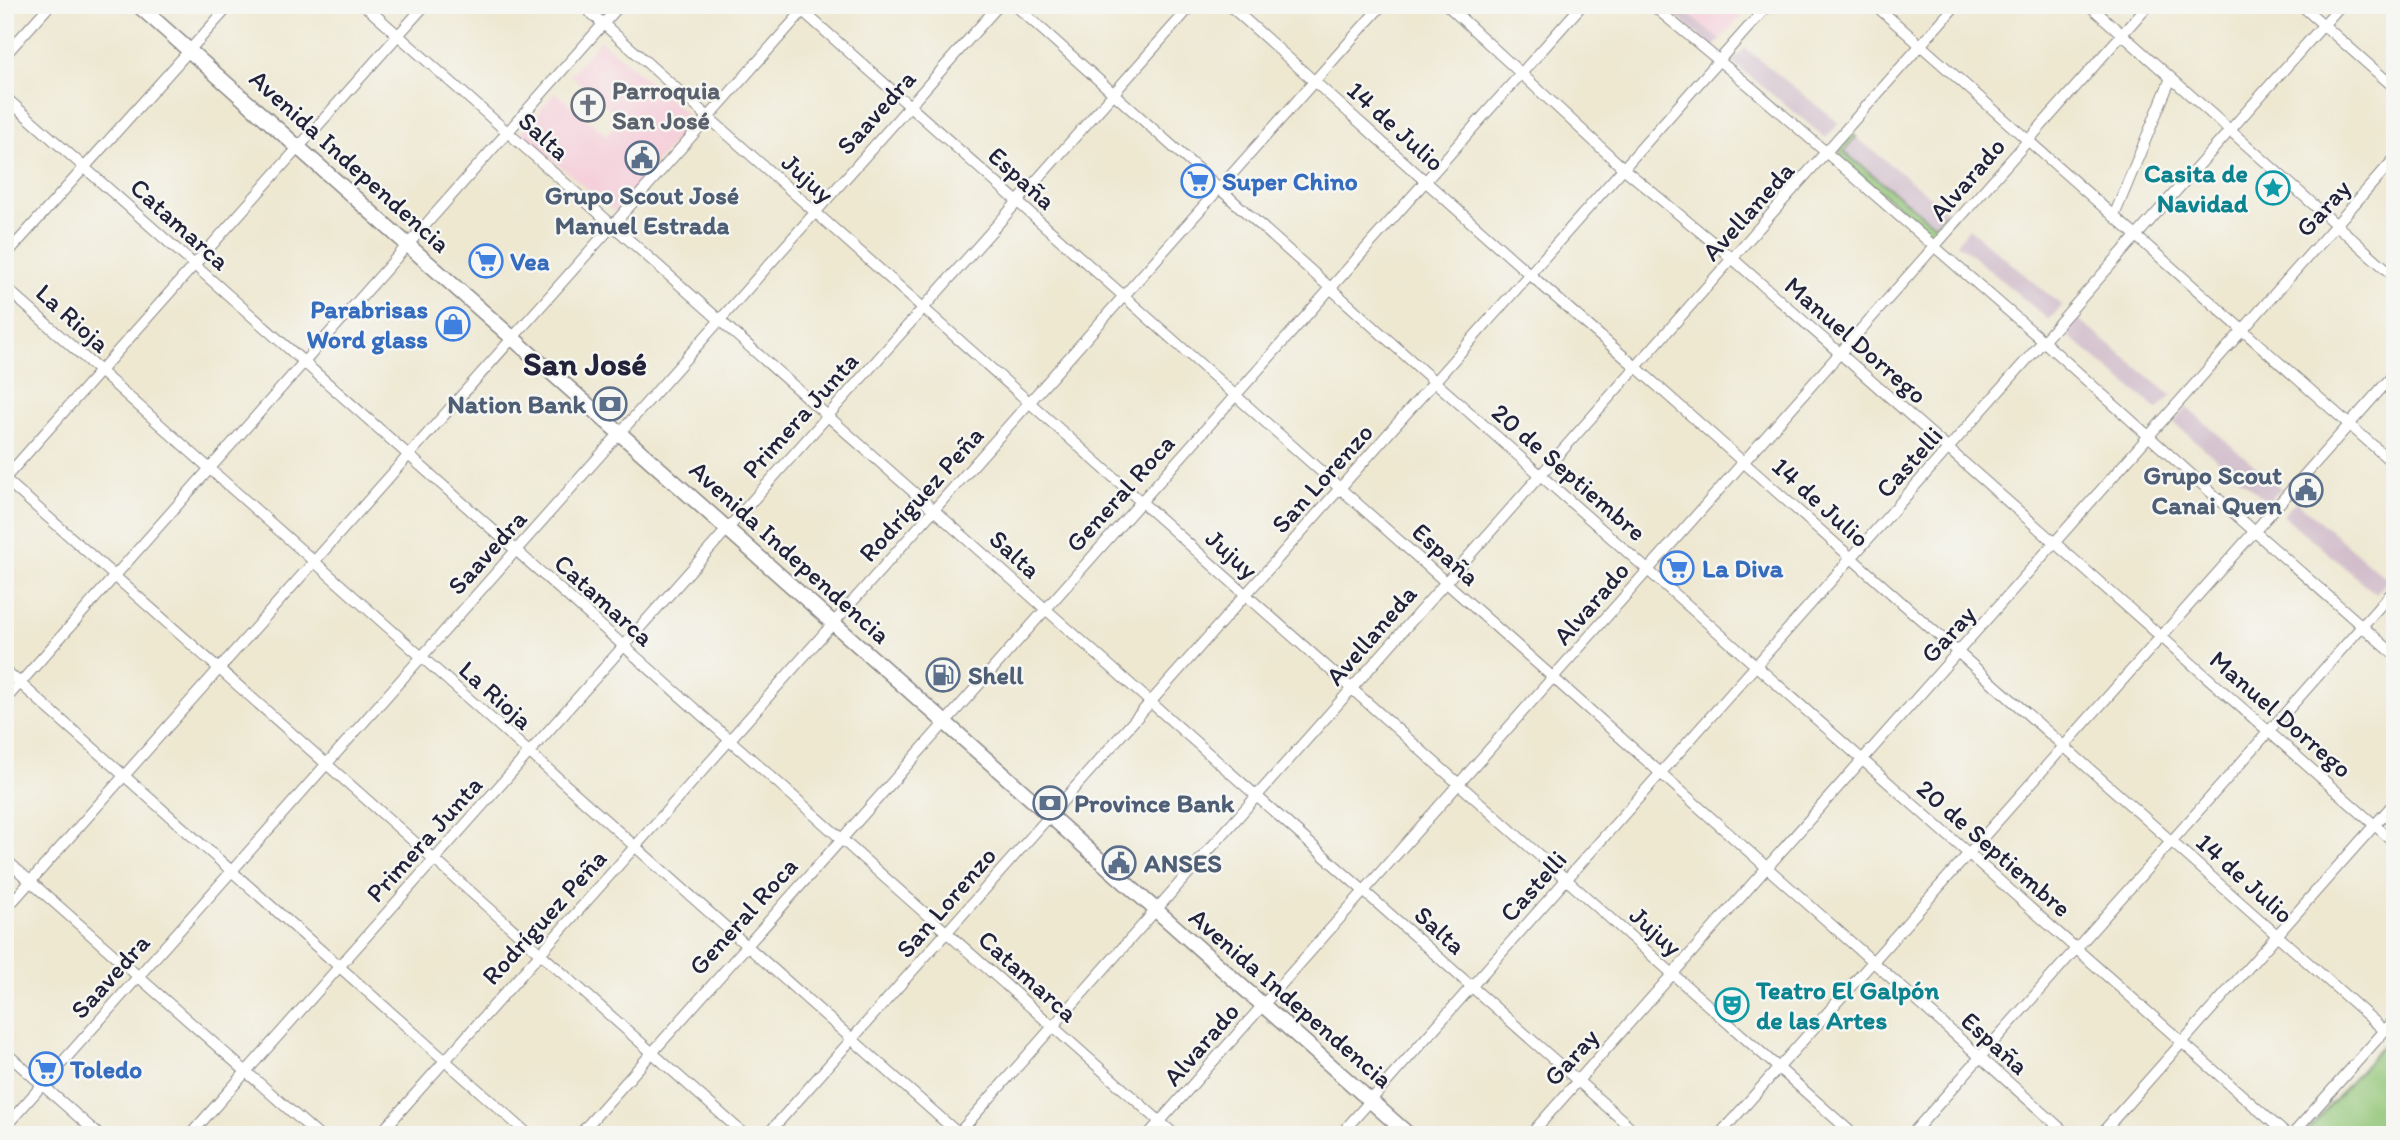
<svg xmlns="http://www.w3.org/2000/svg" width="2400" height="1140" font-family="Itim,sans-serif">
<rect width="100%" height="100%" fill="#f6f6f2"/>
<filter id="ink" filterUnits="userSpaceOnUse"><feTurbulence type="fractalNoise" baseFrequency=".0143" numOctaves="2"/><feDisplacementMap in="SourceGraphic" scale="14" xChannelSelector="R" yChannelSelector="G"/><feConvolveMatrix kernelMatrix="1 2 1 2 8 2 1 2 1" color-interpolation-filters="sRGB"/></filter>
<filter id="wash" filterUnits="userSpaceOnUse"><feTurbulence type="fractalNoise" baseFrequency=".00686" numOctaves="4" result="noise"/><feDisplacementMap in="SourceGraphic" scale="28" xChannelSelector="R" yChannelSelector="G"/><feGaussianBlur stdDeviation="1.57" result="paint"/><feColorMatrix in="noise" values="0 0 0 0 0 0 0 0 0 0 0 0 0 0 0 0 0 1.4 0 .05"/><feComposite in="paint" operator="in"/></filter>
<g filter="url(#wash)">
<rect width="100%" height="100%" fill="#eee8d1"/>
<g fill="#f5cfda">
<polygon points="1677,5 1751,5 1720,40"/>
<polygon points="600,40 693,119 614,212 521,133 555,92 606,135 621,118 570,75"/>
</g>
<g fill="#d1bdcb">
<polygon points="1662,5 1677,5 1720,40 1713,47"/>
<polygon points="1745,48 1839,123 1826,138 1732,62"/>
<polygon points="1856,137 1948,211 1935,226 1843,152"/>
<polygon points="1969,228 2062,306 2049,320 1957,243"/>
<polygon points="2078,319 2171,395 2158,410 2065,333"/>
<polygon points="2187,408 2281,488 2268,502 2174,423"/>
<polygon points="2296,501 2388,580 2376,594 2283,515"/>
</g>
<g fill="#90c475" stroke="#597358" stroke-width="2">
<polygon points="1851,133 1856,137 1844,152 1935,225 1948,211 1954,216 1938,234 1930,233 1840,158 1840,147"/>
<polygon points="2395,1032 2395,1135 2304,1135 2382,1046"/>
</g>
</g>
<g filter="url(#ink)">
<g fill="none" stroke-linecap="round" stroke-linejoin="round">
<defs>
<g id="minor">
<polyline points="364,5 1639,1135"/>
<polyline points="582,5 1854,1135"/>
<polyline points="796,5 2068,1135"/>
<polyline points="1015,5 1435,382 2287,1135"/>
<path d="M1229 5C1365 126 1498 249 1636 367L2384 1030"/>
<polyline points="1447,5 1623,168 1733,259 2395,843"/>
<polyline points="1652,5 1752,88 2043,341 2255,532 2395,655"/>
<polyline points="1875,5 2395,465"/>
<polyline points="2089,5 2395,277"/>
<polyline points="2301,5 2395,88"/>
<polyline points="5,55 50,5"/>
<polyline points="5,97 1175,1135"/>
<polyline points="2114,216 2171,78"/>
<polyline points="5,256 230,5"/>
<polyline points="5,287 960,1135"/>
<polyline points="5,478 425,5"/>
<polyline points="5,479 745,1135"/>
<polyline points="5,670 529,1135"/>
<polyline points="5,700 620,5"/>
<polyline points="5,859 318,1135"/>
<polyline points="5,910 808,5"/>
<polyline points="5,1052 99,1135"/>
<polyline points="5,1127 999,5"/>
<polyline points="190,1135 1192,5"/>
<polyline points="379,1135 1382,5"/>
<polyline points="579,1135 1582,5"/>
<polyline points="767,1135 1768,5"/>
<polyline points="957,1135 1956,5"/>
<polyline points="1148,1135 2148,5"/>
<polyline points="1340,1135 2341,5"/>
<polyline points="1530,1135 2395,158"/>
<polyline points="1719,1135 2395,373"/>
<polyline points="1911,1135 2395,589"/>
<polyline points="2100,1135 2395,802"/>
<polyline points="2292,1135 2395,1019"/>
</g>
<polyline id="primary" points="138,5 1409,1135"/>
</defs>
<use href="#minor" stroke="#888586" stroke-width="12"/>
<use href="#primary" stroke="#888586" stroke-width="17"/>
<use href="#minor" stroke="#fff" stroke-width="10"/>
<use href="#primary" stroke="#fff" stroke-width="14"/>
</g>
</g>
<defs>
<symbol id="church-ring" viewBox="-11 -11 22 22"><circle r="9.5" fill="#f6f6f2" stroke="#6b7280" stroke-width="1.5"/><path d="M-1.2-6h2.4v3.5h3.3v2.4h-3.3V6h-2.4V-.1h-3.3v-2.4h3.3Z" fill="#6b7280"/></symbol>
<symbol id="civic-ring" viewBox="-11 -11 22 22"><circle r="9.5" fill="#f6f6f2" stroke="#5c6f8a" stroke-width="1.5"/><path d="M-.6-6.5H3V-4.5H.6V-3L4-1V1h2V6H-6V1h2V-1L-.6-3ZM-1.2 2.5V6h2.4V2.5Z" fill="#5c6f8a"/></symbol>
<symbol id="supermarket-ring" viewBox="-11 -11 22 22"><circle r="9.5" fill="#f6f6f2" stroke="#3f7fe0" stroke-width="1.5"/><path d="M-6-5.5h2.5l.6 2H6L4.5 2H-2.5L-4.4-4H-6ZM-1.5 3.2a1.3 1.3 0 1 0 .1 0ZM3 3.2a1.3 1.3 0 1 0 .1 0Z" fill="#3f7fe0"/></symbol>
<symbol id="sight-ring" viewBox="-11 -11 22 22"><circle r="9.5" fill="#f6f6f2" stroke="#0f9aa8" stroke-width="1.5"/><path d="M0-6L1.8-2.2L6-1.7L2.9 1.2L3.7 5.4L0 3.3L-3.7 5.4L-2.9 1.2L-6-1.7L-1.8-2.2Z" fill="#0f9aa8"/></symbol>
<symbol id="shop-ring" viewBox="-11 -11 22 22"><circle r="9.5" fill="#f6f6f2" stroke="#3f7fe0" stroke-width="1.5"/><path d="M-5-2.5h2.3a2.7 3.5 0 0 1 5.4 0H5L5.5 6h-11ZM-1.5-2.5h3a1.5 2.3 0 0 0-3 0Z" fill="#3f7fe0"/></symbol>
<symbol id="bank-ring" viewBox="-11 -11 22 22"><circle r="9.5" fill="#f6f6f2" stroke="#5c6f8a" stroke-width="1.5"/><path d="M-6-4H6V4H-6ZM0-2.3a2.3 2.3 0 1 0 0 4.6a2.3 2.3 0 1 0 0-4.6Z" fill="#5c6f8a"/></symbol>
<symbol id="fuel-ring" viewBox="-11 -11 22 22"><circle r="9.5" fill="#f6f6f2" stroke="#5c6f8a" stroke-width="1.5"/><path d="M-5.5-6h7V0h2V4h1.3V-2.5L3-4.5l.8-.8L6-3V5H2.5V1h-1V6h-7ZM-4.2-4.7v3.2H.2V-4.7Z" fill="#5c6f8a"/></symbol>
<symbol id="theatre-ring" viewBox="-11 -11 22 22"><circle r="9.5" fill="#f6f6f2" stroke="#0f9aa8" stroke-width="1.5"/><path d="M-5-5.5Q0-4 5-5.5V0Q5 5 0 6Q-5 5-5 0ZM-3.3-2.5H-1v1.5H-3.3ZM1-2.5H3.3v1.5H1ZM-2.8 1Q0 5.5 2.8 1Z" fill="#0f9aa8"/></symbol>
</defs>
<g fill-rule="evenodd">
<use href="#church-ring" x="569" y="86" width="38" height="38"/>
<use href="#civic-ring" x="623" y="139" width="38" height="38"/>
<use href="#supermarket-ring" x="1179" y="162" width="38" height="38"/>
<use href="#sight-ring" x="2254" y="169" width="38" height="38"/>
<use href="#supermarket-ring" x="467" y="242" width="38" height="38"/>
<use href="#shop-ring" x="434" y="305" width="38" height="38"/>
<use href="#bank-ring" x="591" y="385" width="38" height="38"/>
<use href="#civic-ring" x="2287" y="471" width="38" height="38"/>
<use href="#supermarket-ring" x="1658" y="549" width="38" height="38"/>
<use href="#fuel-ring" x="924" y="656" width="38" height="38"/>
<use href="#bank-ring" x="1031" y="784" width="38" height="38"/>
<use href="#civic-ring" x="1100" y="844" width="38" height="38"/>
<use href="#theatre-ring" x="1713" y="986" width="38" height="38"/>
<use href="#supermarket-ring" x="27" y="1050" width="38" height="38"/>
</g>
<g text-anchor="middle" stroke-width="5" stroke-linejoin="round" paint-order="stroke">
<g font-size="26" font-weight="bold" fill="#5b616d" stroke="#f6f6f2" text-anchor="start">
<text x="612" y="99">Parroquia<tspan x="612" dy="30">San José</tspan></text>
</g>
<g font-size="26" fill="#22223b" stroke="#f6f6f2">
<text transform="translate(876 112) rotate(-48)" y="9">Saavedra</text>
<text transform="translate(1396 126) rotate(42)" y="9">14 de Julio</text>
<text transform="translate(544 136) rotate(42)" y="9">Salta</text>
<text transform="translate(350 161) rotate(42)" y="9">Avenida Independencia</text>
<text transform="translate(808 178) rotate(42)" y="9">Jujuy</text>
<text transform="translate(1022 178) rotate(42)" y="9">España</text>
<text transform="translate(1967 179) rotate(-49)" y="9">Alvarado</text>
<text transform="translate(2323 208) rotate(-48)" y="9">Garay</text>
<text transform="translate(1748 211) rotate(-48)" y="9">Avellaneda</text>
<text transform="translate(180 224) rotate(42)" y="9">Catamarca</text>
<text transform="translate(73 318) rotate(42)" y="9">La Rioja</text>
<text transform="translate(1856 340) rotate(41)" y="9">Manuel Dorrego</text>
<text transform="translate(800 415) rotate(-48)" y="9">Primera Junta</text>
<text transform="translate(1909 462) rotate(-48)" y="9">Castelli</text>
<text transform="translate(1569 472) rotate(41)" y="9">20 de Septiembre</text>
<text transform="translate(1322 478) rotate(-48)" y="9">San Lorenzo</text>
<text transform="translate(1120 493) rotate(-48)" y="9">General Roca</text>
<text transform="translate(921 494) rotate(-48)" y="9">Rodríguez Peña</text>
<text transform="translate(1821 502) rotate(42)" y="9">14 de Julio</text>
<text transform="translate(487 552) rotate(-48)" y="9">Saavedra</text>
<text transform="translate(790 552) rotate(42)" y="9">Avenida Independencia</text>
<text transform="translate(1015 554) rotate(42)" y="9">Salta</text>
<text transform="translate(1232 554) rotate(42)" y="9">Jujuy</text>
<text transform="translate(1446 554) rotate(42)" y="9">España</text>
<text transform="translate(604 600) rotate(42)" y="9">Catamarca</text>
<text transform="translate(1591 603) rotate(-49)" y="9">Alvarado</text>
<text transform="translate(1948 634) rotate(-48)" y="9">Garay</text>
<text transform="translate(1371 635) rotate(-49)" y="9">Avellaneda</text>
<text transform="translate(496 695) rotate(42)" y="9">La Rioja</text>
<text transform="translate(2281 714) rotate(41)" y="9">Manuel Dorrego</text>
<text transform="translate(424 839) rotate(-48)" y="9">Primera Junta</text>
<text transform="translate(1994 848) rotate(41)" y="9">20 de Septiembre</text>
<text transform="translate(2245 878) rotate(42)" y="9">14 de Julio</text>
<text transform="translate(1533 886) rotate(-48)" y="9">Castelli</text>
<text transform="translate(946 902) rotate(-49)" y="9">San Lorenzo</text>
<text transform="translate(743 916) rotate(-48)" y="9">General Roca</text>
<text transform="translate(544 917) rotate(-48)" y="9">Rodríguez Peña</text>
<text transform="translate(1440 930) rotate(42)" y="9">Salta</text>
<text transform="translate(1656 931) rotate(42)" y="9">Jujuy</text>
<text transform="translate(110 976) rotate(-48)" y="9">Saavedra</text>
<text transform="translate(1028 976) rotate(42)" y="9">Catamarca</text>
<text transform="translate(1291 998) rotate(41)" y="9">Avenida Independencia</text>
<text transform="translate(1995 1043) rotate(42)" y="9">España</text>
<text transform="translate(1201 1044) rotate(-49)" y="9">Alvarado</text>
<text transform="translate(1571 1057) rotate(-48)" y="9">Garay</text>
</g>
<g font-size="26" font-weight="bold" fill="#0d838f" stroke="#f6f6f2" text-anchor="end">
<text x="2248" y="182">Casita de<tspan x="2248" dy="30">Navidad</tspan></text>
<text x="1756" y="999" text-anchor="start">Teatro El Galpón<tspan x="1756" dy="30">de las Artes</tspan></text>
</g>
<g font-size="26" font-weight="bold" fill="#366cbe" stroke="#f6f6f2" text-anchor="start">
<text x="1222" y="190">Super Chino</text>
<text x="510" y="270">Vea</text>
<text x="428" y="318" text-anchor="end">Parabrisas<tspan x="428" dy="30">Word glass</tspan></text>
<text x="1702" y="577">La Diva</text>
<text x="70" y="1078">Toledo</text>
</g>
<g font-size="26" font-weight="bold" fill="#4e5e75" stroke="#f6f6f2" text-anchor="start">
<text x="642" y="204" text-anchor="middle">Grupo Scout José<tspan x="642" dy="30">Manuel Estrada</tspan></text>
<text x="586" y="413" text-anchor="end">Nation Bank</text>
<text x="2282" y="484" text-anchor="end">Grupo Scout<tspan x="2282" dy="30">Canai Quen</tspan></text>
<text x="968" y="684">Shell</text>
<text x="1074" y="812">Province Bank</text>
<text x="1144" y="872">ANSES</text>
</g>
<g font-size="33" font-weight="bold" fill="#22223b" stroke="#f6f6f2">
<text x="585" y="375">San José</text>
</g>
</g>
<rect width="2400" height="1140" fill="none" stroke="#f6f6f2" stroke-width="28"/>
</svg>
